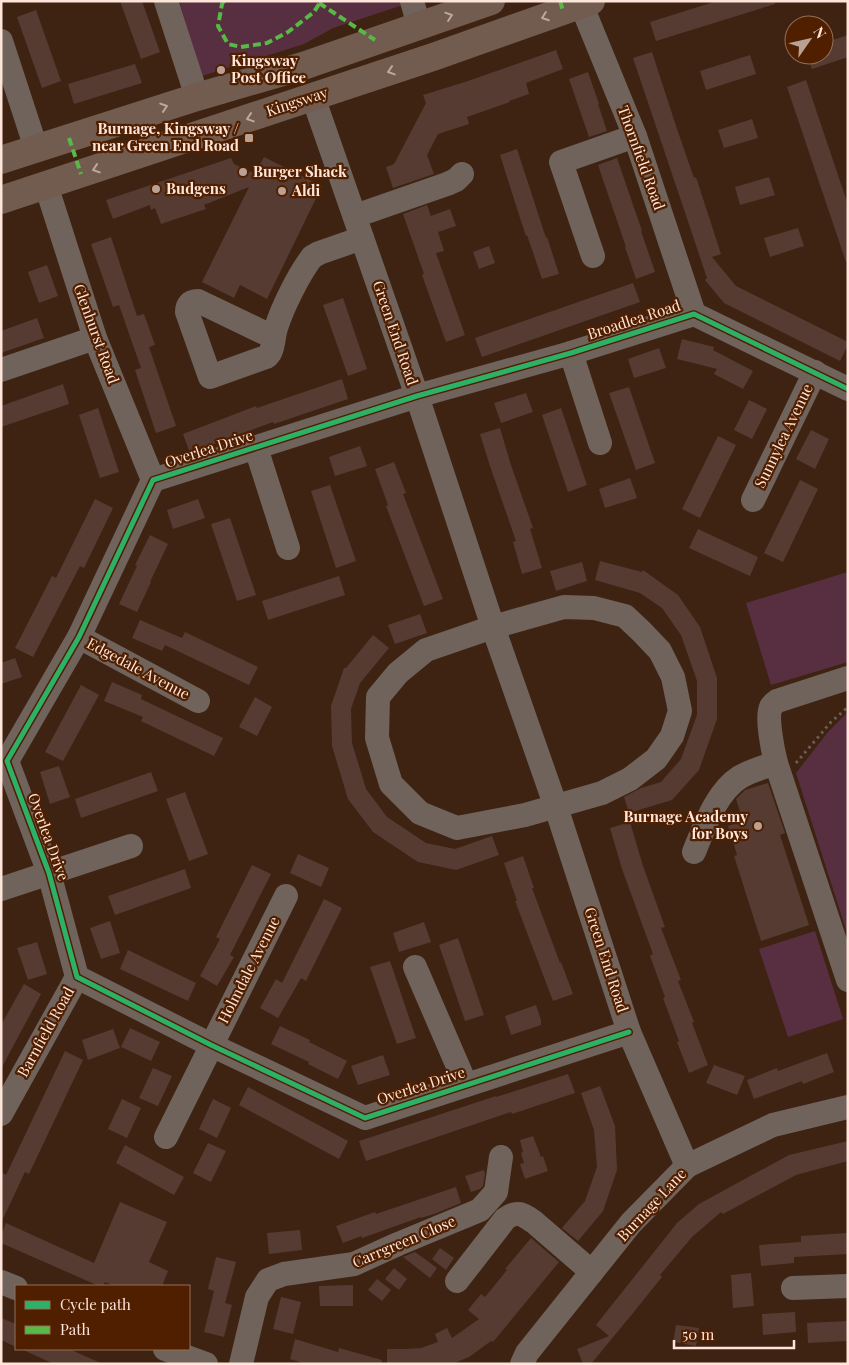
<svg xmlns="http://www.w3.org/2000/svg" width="849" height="1365" font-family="'Playfair Display',serif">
<rect width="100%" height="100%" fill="#3e2312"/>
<g fill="#582f41">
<polygon points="179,1 402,1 403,5 333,28 304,44 202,76"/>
<polygon points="848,572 848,662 771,685 746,603"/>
<polygon points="848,712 848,936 796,773 828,732"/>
<polygon points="815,931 843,1019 788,1037 759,949"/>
</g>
<g fill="#553b32">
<polygon points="120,1 142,1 160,52 141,59"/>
<polygon points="717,1 775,1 775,4 656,41 650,22"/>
<polygon points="36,10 61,81 42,88 17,17"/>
<polygon points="848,35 848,57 812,69 807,55 824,55 824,43"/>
<polygon points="556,50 563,69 526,83 529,94 509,101 510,102 467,117 469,124 438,134 427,155 434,174 393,188 386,167 394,164 426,103 423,95 468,81"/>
<polygon points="652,52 677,129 694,178 696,177 721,254 712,257 736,286 848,342 848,345 840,361 724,303 705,280 707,278 633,58"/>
<polygon points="750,55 756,74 706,90 700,71"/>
<polygon points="135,64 142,83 74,104 68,84"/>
<polygon points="588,72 599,104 598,104 607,131 589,137 569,79"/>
<polygon points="806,80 848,205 848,262 846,262 787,87"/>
<polygon points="752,119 758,138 724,148 718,130"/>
<polygon points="517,149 546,238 547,237 559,274 542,279 527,235 526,236 520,218 500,155"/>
<polygon points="264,157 322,186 267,299 240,285 234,298 202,282 249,187 204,205 206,209 161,224 155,208 151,210 150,205 113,219 106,200 231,158 234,164 255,174"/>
<polygon points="617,158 642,231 641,231 655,272 636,279 625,247 626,247 598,165"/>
<polygon points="769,177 775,195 740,205 735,187"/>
<polygon points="427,205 431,216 450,209 456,226 438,232 444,251 436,253 465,335 446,342 422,275 424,274 403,214"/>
<polygon points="798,228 804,246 770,257 764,238"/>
<polygon points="111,237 137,316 144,314 155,345 149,347 176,426 156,433 135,370 141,368 119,305 113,307 91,244"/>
<polygon points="489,246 495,263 479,269 473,252"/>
<polygon points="47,265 58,296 39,303 28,272"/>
<polygon points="633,283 640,302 482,357 475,338"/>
<polygon points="343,298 367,369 348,376 323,305"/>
<polygon points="37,318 44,338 1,353 1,331"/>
<polygon points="682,339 714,347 713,350 753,371 743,389 714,374 717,369 677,359"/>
<polygon points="659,348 666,368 634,378 628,359"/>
<polygon points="342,379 348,399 274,424 273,422 190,453 183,434 256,406 257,408"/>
<polygon points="63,384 69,404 1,427 1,406"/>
<polygon points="629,387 655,463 636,470 609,393"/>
<polygon points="526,393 533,412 501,423 494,403"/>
<polygon points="749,400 767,409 752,439 734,430"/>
<polygon points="98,408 119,472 100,478 79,415"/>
<polygon points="561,408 587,485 568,492 542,415"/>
<polygon points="500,428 511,465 533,528 530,529 542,568 522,574 513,542 516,541 490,466 480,434"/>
<polygon points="811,430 829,439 815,469 796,459"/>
<polygon points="718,436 736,445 700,518 682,509"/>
<polygon points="360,446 367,466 335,476 329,457"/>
<polygon points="394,462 406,493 403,494 443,599 424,606 386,506 388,505 375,469"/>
<polygon points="630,478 637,498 605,508 599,489"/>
<polygon points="800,480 818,489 783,562 764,553"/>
<polygon points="330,485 356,561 336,568 311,491"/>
<polygon points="95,499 113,508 84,568 80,566 33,657 15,648 52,576 56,578"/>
<polygon points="198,499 205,518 173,529 167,510"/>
<polygon points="230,518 256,595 237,601 211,524"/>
<polygon points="698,529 758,557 750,576 689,548"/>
<polygon points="150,535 168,544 150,582 151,582 137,612 119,604 137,566 135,565"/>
<polygon points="600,561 642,572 643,570 678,595 700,627 717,678 717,719 699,770 672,800 629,813 624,797 641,788 661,782 681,759 697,715 697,681 681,635 662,608 640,593 595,580"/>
<polygon points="582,562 587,581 556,591 550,571"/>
<polygon points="339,576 345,595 268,620 262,601"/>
<polygon points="420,614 427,633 395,644 388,625"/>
<polygon points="140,620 182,638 185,632 258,667 249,685 165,645 162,651 132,638"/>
<polygon points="373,635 389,648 360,683 351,709 352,743 366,789 387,817 426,843 455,849 492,836 499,855 456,870 418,862 373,832 348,799 332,746 331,706 344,668 346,668"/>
<polygon points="15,658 22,677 1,684 1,663"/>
<polygon points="112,682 142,695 141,699 223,738 214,756 141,721 143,717 104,701"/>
<polygon points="81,685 99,695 63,761 45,752"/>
<polygon points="255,697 272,707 257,736 239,727"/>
<polygon points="59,766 70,797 50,804 40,772"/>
<polygon points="151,772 158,791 81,818 75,799"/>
<polygon points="768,783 785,833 780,835 809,925 761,941 734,856 737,855 728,826 743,821 736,799 745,790"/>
<polygon points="185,792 208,854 189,861 166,799"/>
<polygon points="630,822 643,866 665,927 661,928 681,980 678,981 694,1022 692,1023 708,1065 689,1073 677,1042 679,1041 663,998 665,997 650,956 653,954 622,869 610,828"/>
<polygon points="298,854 329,868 321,887 290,873"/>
<polygon points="523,856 534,888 532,888 560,963 561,962 573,994 553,1001 515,901 517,901 504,863"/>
<polygon points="252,865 271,874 230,955 234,957 217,986 200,976 220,939 216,937"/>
<polygon points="185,869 191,888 115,915 108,896"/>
<polygon points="324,899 342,908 306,981 301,978 278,1018 260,1008 276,979 282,983"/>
<polygon points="110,921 120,953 101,959 90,928"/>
<polygon points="424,922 431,942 399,952 393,933"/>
<polygon points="458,938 484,1015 465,1021 439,945"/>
<polygon points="37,942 47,974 28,980 17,948"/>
<polygon points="128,950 196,983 188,1001 120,969"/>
<polygon points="390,961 416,1038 397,1044 370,967"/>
<polygon points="24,984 41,994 1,1069 1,1025"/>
<polygon points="536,1005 541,1020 541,1025 511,1035 505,1016"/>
<polygon points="280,1026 310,1040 309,1042 347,1061 338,1079 308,1064 309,1062 271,1044"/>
<polygon points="130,1028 160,1042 151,1061 121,1047"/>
<polygon points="113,1029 120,1048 88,1060 82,1040"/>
<polygon points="65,1051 83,1060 29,1174 25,1172 1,1223 1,1172 6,1175"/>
<polygon points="827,1053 834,1072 803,1084 802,1081 754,1099 747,1080 777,1068 778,1071"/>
<polygon points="383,1055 390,1075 358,1085 351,1066"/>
<polygon points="714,1065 745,1076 737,1095 706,1083"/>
<polygon points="153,1068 172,1076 158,1106 139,1098"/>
<polygon points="568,1074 575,1093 512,1114 511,1112 366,1161 359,1141 496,1096 496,1097"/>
<polygon points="600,1086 615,1126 617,1170 603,1211 578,1241 562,1228 585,1201 597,1167 594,1130 581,1093"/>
<polygon points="248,1087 348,1141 339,1159 239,1105"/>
<polygon points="122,1099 141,1108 127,1138 108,1129"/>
<polygon points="213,1099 231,1108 217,1138 199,1129"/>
<polygon points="533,1136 541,1157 543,1156 548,1171 525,1179 520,1164 524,1163 521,1153 523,1152 520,1140"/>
<polygon points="848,1141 848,1161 796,1175 723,1214 721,1212 692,1237 660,1275 662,1277 633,1313 591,1364 583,1364 577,1349 609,1336 596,1325 677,1223 699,1204 789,1155"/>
<polygon points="208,1143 226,1151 211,1182 193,1173"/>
<polygon points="125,1145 184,1177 174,1195 116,1163"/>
<polygon points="484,1170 485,1174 483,1186 480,1189 471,1192 465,1176"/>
<polygon points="456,1187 461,1203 434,1214 421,1218 421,1217 362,1238 361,1236 343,1243 336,1226 375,1212 376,1214"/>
<polygon points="120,1202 167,1222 149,1262 168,1271 162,1286 114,1286 105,1282 103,1286 99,1286 1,1243 1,1235 6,1223 94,1263"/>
<polygon points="300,1230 302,1250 269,1254 267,1233"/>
<polygon points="848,1233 848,1254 794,1257 794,1263 761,1266 759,1245 801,1242 801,1236"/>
<polygon points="531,1238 559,1262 493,1342 491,1341 469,1357 452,1364 387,1364 387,1349 405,1349 421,1348 438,1342 435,1334 447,1328 452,1338 479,1319 468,1310 481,1294 485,1297 507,1270 505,1269"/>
<polygon points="440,1248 454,1258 446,1270 432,1259"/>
<polygon points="415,1252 437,1268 430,1278 403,1257"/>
<polygon points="216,1257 236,1262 225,1303 232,1305 224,1337 204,1332 214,1291 208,1289"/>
<polygon points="394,1268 407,1279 399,1290 385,1279"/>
<polygon points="751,1273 754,1306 733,1308 731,1275"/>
<polygon points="377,1279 391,1290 382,1301 368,1290"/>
<polygon points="353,1285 353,1306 320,1306 319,1286"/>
<polygon points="281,1297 301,1302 293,1334 273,1329"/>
<polygon points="795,1312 796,1332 763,1335 762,1314"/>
<polygon points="1,1318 16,1324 16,1347 1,1340"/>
<polygon points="848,1321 848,1341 808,1343 807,1323"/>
<polygon points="676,1325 699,1328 696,1346 673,1342"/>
<polygon points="295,1339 338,1352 339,1348 382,1360 381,1364 306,1364 290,1359"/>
<polygon points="21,1349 69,1349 103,1364 54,1364"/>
</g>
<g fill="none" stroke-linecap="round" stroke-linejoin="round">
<polyline stroke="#6d5e56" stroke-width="3" stroke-dasharray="2.5 4" stroke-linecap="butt" points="796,763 831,722 848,707"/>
<g stroke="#70635b" stroke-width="24">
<polyline points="166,1 197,97"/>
<polyline points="412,1 419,26"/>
<polyline points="581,4 635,136 694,314"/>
<polyline points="1,41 36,148"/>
<polyline points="313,97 417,396 493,627 556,807 629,1032 687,1166"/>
<polyline points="46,185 95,338 153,480"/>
<polyline points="355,216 447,184 456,180 462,174"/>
<polyline points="593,256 561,162 635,136"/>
<path d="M273 337 198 301C190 301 187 305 187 312L210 377 266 357C274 352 273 337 276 328 283 306 298 276 312 257L319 253 362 238"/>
<polyline points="571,353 600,443"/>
<polyline points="1,370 95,338"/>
<polyline points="256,448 288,548"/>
<polyline points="753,500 815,372"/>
<polygon points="564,607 594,608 625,616 642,632 660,651 673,677 680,711 672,736 656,759 630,779 602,793 525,815 457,828 420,813 391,784 377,738 378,697 398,673 426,650 493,627"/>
<polyline points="79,637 198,701"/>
<path d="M848 678 777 701C774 703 773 704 771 707 766 717 773 751 776 763L848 980"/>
<path d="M694 852C704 828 716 792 740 777 750 771 764 767 776 763"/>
<polyline points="1,889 131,846"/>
<polyline points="415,967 466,1085"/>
<polyline points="629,1032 365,1118 211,1045 77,977 49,873 7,761 79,637 153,480 417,396 571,353 694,314 848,389"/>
<polyline points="1,1114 77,977"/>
<polyline points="166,1137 286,896"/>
<path d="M457 1281 505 1219C517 1210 523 1214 534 1222L592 1272"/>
<polyline points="1,1282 16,1288"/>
<polyline points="793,1288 848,1286"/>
<polyline points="165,1349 206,1364"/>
<polyline points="241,1364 257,1297 268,1280 284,1274 354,1264 398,1244 480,1210 496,1192 501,1157"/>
<polyline points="522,1364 527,1353 631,1223 687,1166 773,1125 848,1107"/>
</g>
<g stroke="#715c4f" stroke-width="28">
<polyline points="1,160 197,97 303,66 491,1"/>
<polyline points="1,200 433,57 591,1"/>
</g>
<g stroke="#58b947" stroke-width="4" stroke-dasharray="8 4" stroke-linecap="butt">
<polyline points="224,1 222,4 218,26 228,44 241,47 267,43 288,32 314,12 321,1"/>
<polyline points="560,1 563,11"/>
<polyline points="319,3 375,40"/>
<polyline points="69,138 81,174"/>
</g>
<defs>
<polyline id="cycleway" points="629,1032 365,1118 211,1045 77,977 49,873 7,761 79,637 153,480 417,396 571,353 694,314 848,389"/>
</defs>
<use href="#cycleway" stroke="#501f00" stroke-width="8"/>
<use href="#cycleway" stroke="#2db169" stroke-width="5"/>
</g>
<defs><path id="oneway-chevron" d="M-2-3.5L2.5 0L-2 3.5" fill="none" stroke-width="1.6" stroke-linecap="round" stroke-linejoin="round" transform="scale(1.25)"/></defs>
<g stroke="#bfa79b">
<use href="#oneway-chevron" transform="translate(449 16) rotate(-19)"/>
<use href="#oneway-chevron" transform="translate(545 17) rotate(160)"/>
<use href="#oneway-chevron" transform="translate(391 71) rotate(162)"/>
<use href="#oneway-chevron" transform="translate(164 107) rotate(-18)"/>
<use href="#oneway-chevron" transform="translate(250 118) rotate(162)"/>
<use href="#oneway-chevron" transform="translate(96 169) rotate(162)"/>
</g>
<g fill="#bba194" stroke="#501f00" stroke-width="2">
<circle cx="221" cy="70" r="5"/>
<rect x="244" y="133" width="10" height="10" rx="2.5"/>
<circle cx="243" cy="172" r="5"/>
<circle cx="156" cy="189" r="5"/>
<circle cx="282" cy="191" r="5"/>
<circle cx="758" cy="826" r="5"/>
</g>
<g text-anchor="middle" stroke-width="4.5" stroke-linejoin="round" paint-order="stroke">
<g font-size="15" font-weight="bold" fill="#fee5da" stroke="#501f00" text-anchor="start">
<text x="231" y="66">Kingsway<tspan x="231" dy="17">Post Office</tspan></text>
<text x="239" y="134" text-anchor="end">Burnage, Kingsway /<tspan x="239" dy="17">near Green End Road</tspan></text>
<text x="253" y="177">Burger Shack</text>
<text x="166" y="194">Budgens</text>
<text x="292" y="196">Aldi</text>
<text x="748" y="822" text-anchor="end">Burnage Academy<tspan x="748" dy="17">for Boys</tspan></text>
</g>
<g font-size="15" fill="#fee5da" stroke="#501f00">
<text transform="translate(297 102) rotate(-18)" y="5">Kingsway</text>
<text transform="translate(641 158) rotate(70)" y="5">Thornfield Road</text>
<text transform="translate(634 320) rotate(-18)" y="5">Broadlea Road</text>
<text transform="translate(395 333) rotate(71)" y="5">Green End Road</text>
<text transform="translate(96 334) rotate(70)" y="5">Glenhurst Road</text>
<text transform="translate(784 436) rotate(-64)" y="5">Sunnylea Avenue</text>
<text transform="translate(209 449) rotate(-18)" y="5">Overlea Drive</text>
<text transform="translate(138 669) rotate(28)" y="5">Edgedale Avenue</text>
<text transform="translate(48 837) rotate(70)" y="5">Overlea Drive</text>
<text transform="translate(606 960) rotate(72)" y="5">Green End Road</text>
<text transform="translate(249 970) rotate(-63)" y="5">Holmdale Avenue</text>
<text transform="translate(46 1032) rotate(-61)" y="5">Barnfield Road</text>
<text transform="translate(421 1086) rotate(-18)" y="5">Overlea Drive</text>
<text transform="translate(652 1205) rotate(-47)" y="5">Burnage Lane</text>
<text transform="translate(404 1242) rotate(-23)" y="5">Carrgreen Close</text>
</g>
</g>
<rect width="849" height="1365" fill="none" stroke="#fee5da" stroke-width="5"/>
<rect x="15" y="1285" width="175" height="65" fill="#501f00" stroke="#966e57"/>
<rect x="25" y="1301" width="25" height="8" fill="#2db169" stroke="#966e57"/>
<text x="60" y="1310" font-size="15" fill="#fee5da">Cycle path</text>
<rect x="25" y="1326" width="25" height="8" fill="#58b947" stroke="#966e57"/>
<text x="60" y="1335" font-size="15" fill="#fee5da">Path</text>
<g transform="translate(809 40) rotate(56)"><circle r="24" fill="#501f00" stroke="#966e57"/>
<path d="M0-4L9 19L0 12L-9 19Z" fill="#bba194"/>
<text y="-8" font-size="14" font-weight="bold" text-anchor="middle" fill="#fee5da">N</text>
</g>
<path d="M674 1340v8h120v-8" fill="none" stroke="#fee5da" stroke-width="2.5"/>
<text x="682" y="1340" font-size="15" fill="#fee5da" stroke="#501f00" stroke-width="4" paint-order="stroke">50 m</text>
</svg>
